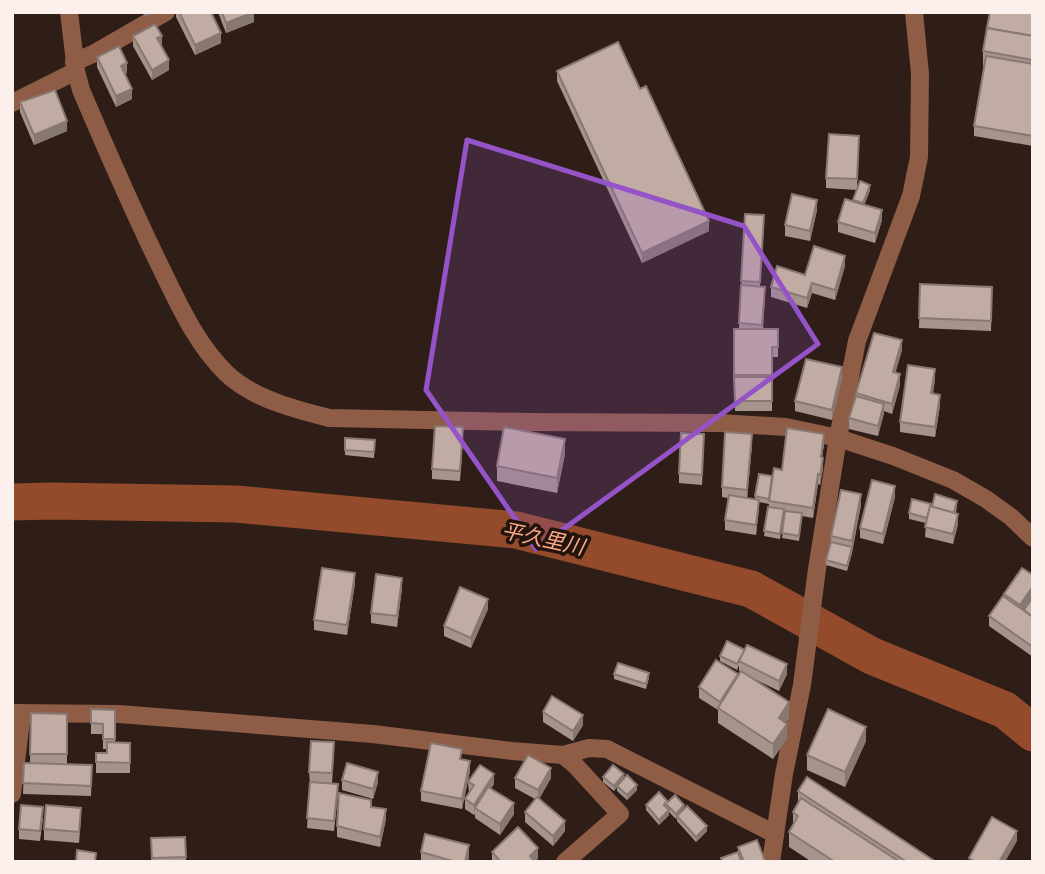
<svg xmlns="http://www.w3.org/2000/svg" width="1045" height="874" font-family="'PT Sans Narrow','Noto Sans JP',sans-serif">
<rect width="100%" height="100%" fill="#2e1e17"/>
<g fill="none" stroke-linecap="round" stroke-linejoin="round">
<polyline stroke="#934b2b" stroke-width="37" points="12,502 52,501 236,504 516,530 751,589 872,656 1005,710 1033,733"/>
<g stroke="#8f5c46" stroke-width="18">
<path d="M69 12 76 71 81 90C107 151 133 211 162 270 180 307 197 345 227 374 254 399 294 409 329 418L527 422 720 423 786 427 838 438 893 456 953 480 986 499 1011 517 1033 538"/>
<polyline points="74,62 93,54 166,12"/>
<polyline points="12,103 76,71"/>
<polyline points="12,713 119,714 373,734 512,751 563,755 589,748 607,749 775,834"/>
<polyline points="563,755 574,764 620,814 565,862"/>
<polyline points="12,794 22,713"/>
<polyline points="771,862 784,774 802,685 817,569 838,438 857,341 911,196 919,157 920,74 914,12"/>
</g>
</g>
<g fill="#a6948c">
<polygon points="176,12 211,12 221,43 195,55 176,17"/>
<polygon points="218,12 254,12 254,22 226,33"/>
<polygon points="1033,12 1033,146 974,136 974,126 984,66 983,66 983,51"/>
<polygon points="133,36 162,46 169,70 152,80 133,46"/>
<polygon points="97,57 127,73 125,74 132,99 116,107 97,67"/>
<polygon points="557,71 640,89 709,231 642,263 557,81"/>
<polygon points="20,102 67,131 34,145 20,112"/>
<polygon points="859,136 857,189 870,190 864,205 882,220 875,243 838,232 838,222 853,201 857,190 826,188 826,178"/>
<polygon points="817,210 810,241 785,236 785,225"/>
<polygon points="745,214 764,225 760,286 765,297 763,329 778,329 778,357 772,357 772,411 735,411 734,329 739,329"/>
<polygon points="845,266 835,300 812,293 807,308 771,297 771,287 805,275"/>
<polygon points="920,284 992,287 991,331 919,328"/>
<polygon points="902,350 895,373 900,385 892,414 884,411 878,436 849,429 849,418 856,393"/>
<polygon points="842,378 832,420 795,411 795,401"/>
<polygon points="935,379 933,393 940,405 935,437 900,432 900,422"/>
<polygon points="345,438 375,440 374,458 345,455"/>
<polygon points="463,438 460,481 432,479 432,469"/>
<polygon points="704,444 702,485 679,483 679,473"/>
<polygon points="752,444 747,498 755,499 755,496 772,476 824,444 822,457 823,468 820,485 818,484 813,518 802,516 799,541 782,538 785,513 784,513 780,539 764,536 769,504 759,502 756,535 725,530 725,520 728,498 722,497 722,487"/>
<polygon points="565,454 557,493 497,481 497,466"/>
<polygon points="895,497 883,544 860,538 860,528"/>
<polygon points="861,505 852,553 847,571 826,565 826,560 831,542 831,536"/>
<polygon points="957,506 956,513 958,524 953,544 925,537 926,523 909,519 909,513"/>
<polygon points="1022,568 1023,610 1033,601 1033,657 989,626 989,616 1004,597 1004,594"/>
<polygon points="355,583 347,635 314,630 314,620"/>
<polygon points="402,588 397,627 371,623 371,613"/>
<polygon points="488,609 471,648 444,636 444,626"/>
<polygon points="720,656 787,674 779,691 750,677 789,717 785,723 787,738 773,759 718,723 718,710 699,698 699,687 738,676 741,672 739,671 739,665 737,670 720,661"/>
<polygon points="614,674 649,678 646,689 614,679"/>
<polygon points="91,709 115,710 115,743 130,743 130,773 96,773 96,753 107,753 107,749 103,749 103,734 91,734"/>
<polygon points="543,712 583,725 573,741 543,722"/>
<polygon points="31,713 67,714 67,764 92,765 91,796 23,794 24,763 30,763"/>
<polygon points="866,741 845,787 807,770 807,755"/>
<polygon points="334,752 332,783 311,782 338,794 334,831 307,828 310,782 309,772"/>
<polygon points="462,759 470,771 462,809 421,801 421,791"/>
<polygon points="603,777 624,779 637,790 627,800 617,791 617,787 614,791 603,782"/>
<polygon points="515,778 551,778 539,799 565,831 553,846 525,822 525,812 535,799 515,788"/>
<polygon points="342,780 378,782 373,799 342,790"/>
<polygon points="468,782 494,784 491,788 514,814 500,835 475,818 475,814 474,815 465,809 465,799 469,793"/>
<polygon points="798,791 936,862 812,862 789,847 789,832 793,825 793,812 798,803"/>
<polygon points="668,802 684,809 707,831 696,842 677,821 677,818 676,819 669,812 669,815 659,825 646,810 646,805"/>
<polygon points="371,807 386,819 380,847 337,837 337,826"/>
<polygon points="43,818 40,841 19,839 19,829"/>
<polygon points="81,818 79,843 44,840 44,829"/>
<polygon points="185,837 186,862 151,862 151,838"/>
<polygon points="738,847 765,862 742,862 738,852"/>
<polygon points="421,852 469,855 468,862 421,862"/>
<polygon points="492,852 538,858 535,862 492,862"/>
</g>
<g fill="#877872">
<polygon points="144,12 153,12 153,14 144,17"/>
<polygon points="254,12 254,22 226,33 226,23"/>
<polygon points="221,33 221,43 195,55 195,45"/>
<polygon points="162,36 162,46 157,38"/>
<polygon points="169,60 169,70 152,80 152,70"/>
<polygon points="127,63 127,73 121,76 121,66"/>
<polygon points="132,89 132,99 116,107 116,96"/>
<polygon points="67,121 67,131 34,145 34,135"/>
<polygon points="870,185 870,190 863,209 863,203"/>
<polygon points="817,200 817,210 810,241 810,231"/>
<polygon points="882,210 882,220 875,243 875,233"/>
<polygon points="709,221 709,231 642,263 642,253"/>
<polygon points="845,256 845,266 835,300 835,290"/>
<polygon points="812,283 812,293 807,308 807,298"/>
<polygon points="902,340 902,350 893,382 893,372"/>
<polygon points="842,367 842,378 832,420 832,410"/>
<polygon points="935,369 935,379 931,403 931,393"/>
<polygon points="900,374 900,385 892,414 892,404"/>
<polygon points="940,395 940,405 935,437 935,427"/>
<polygon points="884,404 884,414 878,436 878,426"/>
<polygon points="752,434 752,444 747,500 747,490"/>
<polygon points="824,434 824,444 821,467 821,457"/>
<polygon points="565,439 565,454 557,493 557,478"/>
<polygon points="823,458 823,468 820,485 820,475"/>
<polygon points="818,474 818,484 813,518 813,508"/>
<polygon points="895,486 895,497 883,544 883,534"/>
<polygon points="861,494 861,505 852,551 852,541"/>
<polygon points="759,500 759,510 756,535 756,525"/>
<polygon points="958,514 958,524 953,544 953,534"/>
<polygon points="355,573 355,583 347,635 347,625"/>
<polygon points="402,578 402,588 397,627 397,616"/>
<polygon points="1033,586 1033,597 1020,615 1020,605"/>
<polygon points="488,599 488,609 471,648 471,638"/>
<polygon points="787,664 787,674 779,691 779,681"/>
<polygon points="789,702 789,717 779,733 779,718"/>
<polygon points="583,715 583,725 573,741 573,731"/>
<polygon points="787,724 787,738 773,759 773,744"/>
<polygon points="866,727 866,741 845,787 845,772"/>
<polygon points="470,761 470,771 462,809 462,799"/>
<polygon points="551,768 551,778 538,801 538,790"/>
<polygon points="378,772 378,782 373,799 373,789"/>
<polygon points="494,774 494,784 477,810 475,808 474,815 474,805"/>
<polygon points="624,774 624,779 614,791 614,786"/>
<polygon points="637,785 637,790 627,800 627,795"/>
<polygon points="514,803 514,814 500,835 500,824"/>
<polygon points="684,805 684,810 676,819 676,814"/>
<polygon points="386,809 386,819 380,847 380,837"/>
<polygon points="669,810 669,815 659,825 659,820"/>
<polygon points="565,821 565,831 553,846 553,836"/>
<polygon points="707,826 707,831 696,842 696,837"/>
<polygon points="1017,831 1017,841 1005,862 999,862"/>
<polygon points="469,845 469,855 468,862 465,862"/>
<polygon points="538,848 538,858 535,862 530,862 530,856"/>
</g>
<g fill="#c1aca3" stroke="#877872" stroke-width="2">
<polygon points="179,12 211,12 221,33 195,45"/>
<polygon points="222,12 254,12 226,23"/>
<polygon points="990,12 1033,12 1033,36 987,28"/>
<polygon points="155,24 162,36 157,38 169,60 152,70 133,36"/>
<polygon points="987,28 1033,36 1033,60 983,51"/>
<polygon points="618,42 640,89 646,86 709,221 642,253 557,71"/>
<polygon points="119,46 127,63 121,66 132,89 116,96 97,57"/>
<polygon points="986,56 1033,64 1033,136 974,126"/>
<polygon points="55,90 67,121 34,135 20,102"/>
<polygon points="829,134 859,136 857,179 826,178"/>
<polygon points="860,181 870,185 863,203 853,200"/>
<polygon points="792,194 817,200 810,231 785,225"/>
<polygon points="845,199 882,210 875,233 838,222"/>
<polygon points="745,214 764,215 760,282 741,281"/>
<polygon points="814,246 845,256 835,290 812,283 807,298 771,287 777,266 805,275"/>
<polygon points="920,284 992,287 991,321 919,318"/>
<polygon points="741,285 765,287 762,325 739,323"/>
<polygon points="734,329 778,329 778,347 772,347 772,375 734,375"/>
<polygon points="874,333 902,340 893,372 900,374 892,404 856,393"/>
<polygon points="806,359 842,367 832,410 795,401"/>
<polygon points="908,365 935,369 931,393 940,395 935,427 900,422"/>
<polygon points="734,377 772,377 772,401 735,401"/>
<polygon points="856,396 884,404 878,426 849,418"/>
<polygon points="435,426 463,427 460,471 432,469"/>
<polygon points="504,427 565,439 557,478 497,466"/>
<polygon points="787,428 824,434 821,457 823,458 820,475 818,474 813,508 769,501 774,468 782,470"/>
<polygon points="725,432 752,434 747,490 722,487"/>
<polygon points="681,433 704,434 702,475 679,473"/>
<polygon points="345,438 375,440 374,452 345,450"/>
<polygon points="759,474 772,476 769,499 755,496"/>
<polygon points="872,480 895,486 883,534 860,528"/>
<polygon points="841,490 861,494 852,541 831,536"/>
<polygon points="935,494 957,501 954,513 932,507"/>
<polygon points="729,495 759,500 756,525 725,520"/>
<polygon points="912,499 931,504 927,518 909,513"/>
<polygon points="930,506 958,514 953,534 925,527"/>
<polygon points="768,507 784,509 780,534 764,531"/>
<polygon points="785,511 802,513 799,536 782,533"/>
<polygon points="831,542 852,547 847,566 826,560"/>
<polygon points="322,568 355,573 347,625 314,620"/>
<polygon points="1022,568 1033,575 1033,586 1020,605 1004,594"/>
<polygon points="376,574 402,578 397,616 371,613"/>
<polygon points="460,587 488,599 471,638 444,626"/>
<polygon points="1003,596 1033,617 1033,647 989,616"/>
<polygon points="1031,600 1033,601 1033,617 1024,610"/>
<polygon points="727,641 745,650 737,664 720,656"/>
<polygon points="747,645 787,664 779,681 739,661"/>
<polygon points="716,660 738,674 720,702 699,687"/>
<polygon points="618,663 649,673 646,684 614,674"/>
<polygon points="741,671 789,702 779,718 787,724 773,744 718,708"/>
<polygon points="552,696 583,715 573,731 543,712"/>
<polygon points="91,709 115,710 115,739 103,739 103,724 91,723"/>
<polygon points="828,709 866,727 845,772 807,755"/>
<polygon points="31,713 67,714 67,754 30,754"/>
<polygon points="311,741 334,742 332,773 309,772"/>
<polygon points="107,742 130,743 130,763 96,762 96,753 107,753"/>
<polygon points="431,743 462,749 460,759 470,761 462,799 421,791"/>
<polygon points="528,755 551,768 538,790 515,778"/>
<polygon points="24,763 92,765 91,786 23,783"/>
<polygon points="347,763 378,772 373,789 342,780"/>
<polygon points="480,765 494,774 474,805 465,799 474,785 468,782"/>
<polygon points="613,765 624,774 614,786 603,777"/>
<polygon points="627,775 637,785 627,795 617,786"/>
<polygon points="807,777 936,862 907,862 798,791"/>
<polygon points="310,782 338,784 334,821 307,818"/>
<polygon points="488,787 514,803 500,824 475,808"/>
<polygon points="659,792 668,802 675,795 684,805 676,814 665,803 664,805 669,810 659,820 646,805"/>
<polygon points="339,793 371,800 371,807 386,809 380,837 337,826"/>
<polygon points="537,797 565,821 553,836 525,812"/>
<polygon points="801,798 900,862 835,862 789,832 798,816 793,812"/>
<polygon points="21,805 43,807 40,831 19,829"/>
<polygon points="46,805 81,808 79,832 44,829"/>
<polygon points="687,806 707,826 696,837 677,816"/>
<polygon points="992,817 1017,831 999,862 976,862 969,858"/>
<polygon points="518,827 538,848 530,856 533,860 531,862 501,862 492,852"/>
<polygon points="425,834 469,845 465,862 456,862 421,852"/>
<polygon points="185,837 186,857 152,858 151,838"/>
<polygon points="757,840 765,861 744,862 738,847"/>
<polygon points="77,850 96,853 95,862 76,862"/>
<polygon points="738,852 741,862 723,862 721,858"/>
</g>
<path fill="#9553c8" fill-opacity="0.2" stroke="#9553c8" stroke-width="5" stroke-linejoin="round" d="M467 140 744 226 818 344 536 549 426 390Z"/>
<g text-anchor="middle" stroke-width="7" stroke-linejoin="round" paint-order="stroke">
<g font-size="21" font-style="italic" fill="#fba885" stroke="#24140e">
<text transform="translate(543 539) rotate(12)" y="7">平久里川</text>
</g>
</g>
<rect width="1045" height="874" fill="none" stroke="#fbf0eb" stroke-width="28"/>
</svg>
